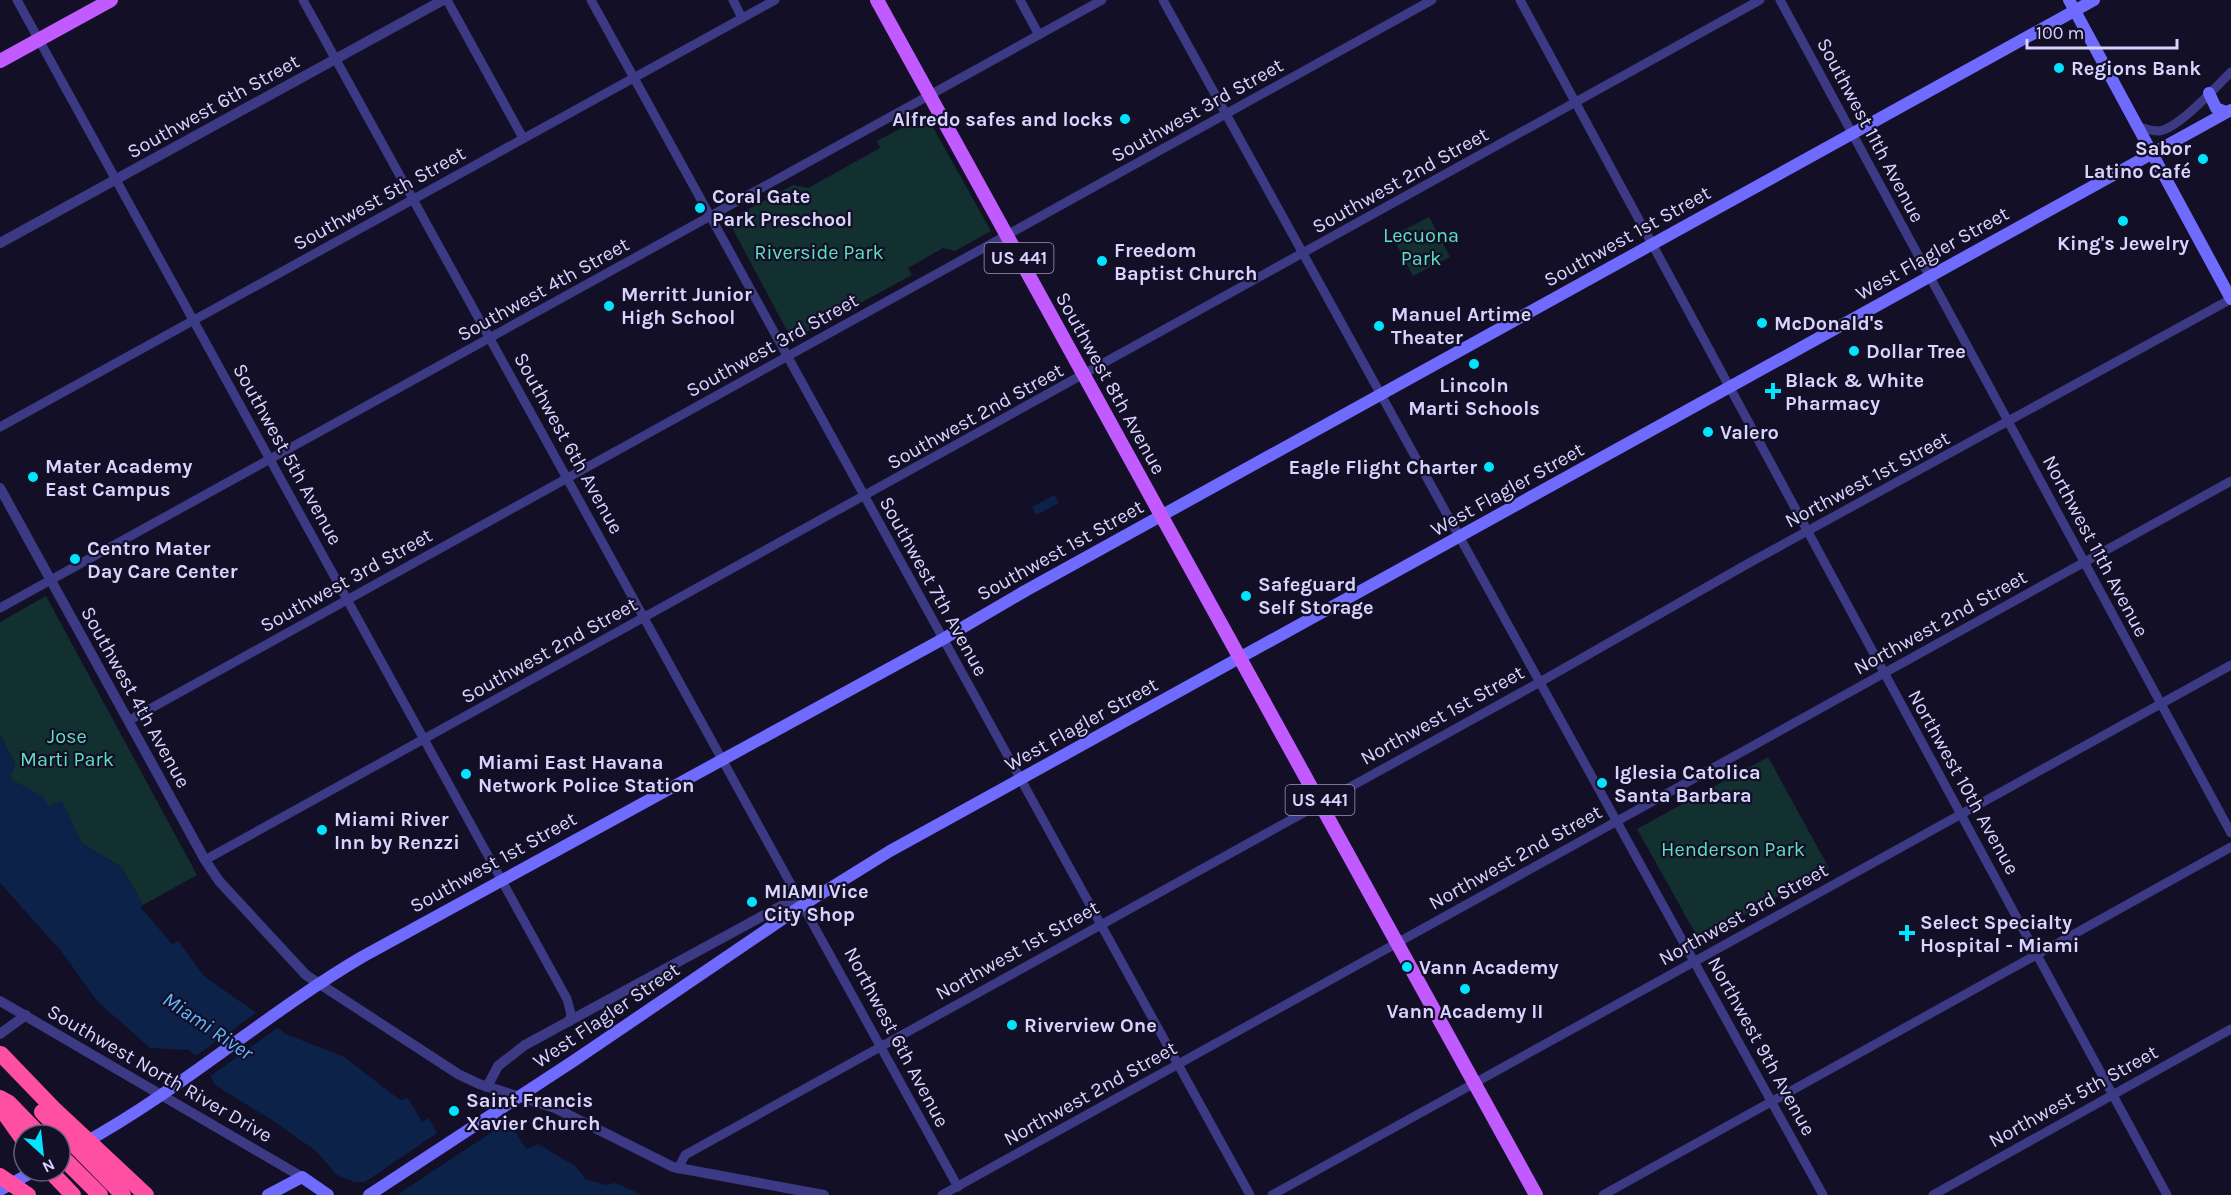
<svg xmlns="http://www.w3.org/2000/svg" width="2231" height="1195" font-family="Karla,sans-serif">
<rect width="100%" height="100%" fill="#130f26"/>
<g fill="#12302f">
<polygon points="926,115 991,231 955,251 943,248 908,268 912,275 792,340 728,220 793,185 808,188 880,148 877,141"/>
<polygon points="1429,217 1450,257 1413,276 1392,236"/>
<polygon points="46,596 197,875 143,905 122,868 82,843 62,805 49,806 10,779 15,763 0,735 0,622"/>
<polygon points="1768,757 1829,868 1699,940 1637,829"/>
</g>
<g fill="#0c2248">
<polygon points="1054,495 1059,503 1036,515 1032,507"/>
<polygon points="0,735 15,763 10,779 43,796 49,806 59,801 63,803 82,843 122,868 143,905 140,907 172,944 178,941 204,976 286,1034 344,1057 400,1100 408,1098 422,1122 429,1118 438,1134 451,1138 500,1125 504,1128 513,1128 526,1149 538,1144 575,1166 586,1179 605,1185 615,1183 643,1195 379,1195 363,1182 354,1182 337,1175 316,1151 272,1120 215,1085 204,1064 189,1050 150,1048 97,1001 62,952 0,883"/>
</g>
<g fill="#130f26">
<polygon points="259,1011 280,1026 209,1077 194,1057"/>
<polygon points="499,1122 504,1124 397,1195 374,1195 359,1186 440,1131 451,1135 471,1132"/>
</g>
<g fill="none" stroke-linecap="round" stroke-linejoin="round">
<g stroke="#3d3a85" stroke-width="9">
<polyline points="17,0 567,999 571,1014 569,1022"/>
<polyline points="303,0 958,1187"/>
<polyline points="447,0 523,138"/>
<polyline points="591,0 1250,1195"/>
<polyline points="733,0 742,18"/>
<polyline points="1020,0 1039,35"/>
<polyline points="1163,0 1823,1195"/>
<polyline points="1520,0 2167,1195"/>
<polyline points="1780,0 2231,833"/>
<path d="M2136 126C2143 128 2151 131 2159 131 2178 129 2217 86 2231 72"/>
<polyline points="0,427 775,0"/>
<polyline points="0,608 1102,0"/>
<polyline points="128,721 1432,0"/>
<polyline points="205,860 1760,0"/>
<polyline points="678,1169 685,1155 1540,682 1749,563 2231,299"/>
<polyline points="942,1195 2231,481"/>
<polyline points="1272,1195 2231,665"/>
<polyline points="1603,1195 2231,847"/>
<polyline points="1933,1195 2231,1029"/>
</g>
<g stroke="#3d3a85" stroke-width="10">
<polyline points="0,243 443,0"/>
<polyline points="0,488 205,860 219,881 306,975 458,1074 479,1084 555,1108 673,1167 824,1195"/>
<polyline points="0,1001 302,1177"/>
<polyline points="0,1034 26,1015"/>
<polyline points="487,1087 498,1066 525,1045 781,906 802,905"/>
</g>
<g stroke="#6f6bff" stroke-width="12">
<polyline points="2069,0 2231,299"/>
<polyline points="2209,93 2216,108 2226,112"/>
<path d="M82 1144C181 1090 265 1014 362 957L943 639 1025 591 2094 0"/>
<polyline points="0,1190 34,1171"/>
<polyline points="268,1195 302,1177 328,1195"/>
<polyline points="369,1195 575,1060 803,905 890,851 2231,110"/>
</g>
<g stroke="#c25bff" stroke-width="14">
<polyline points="877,0 1536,1195"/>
<polyline points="0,61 111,0"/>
</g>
<g stroke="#ff4fa3" stroke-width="16">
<polyline points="1,1054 53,1108 146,1195"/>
<polyline points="0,1098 9,1103 40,1135"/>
<polyline points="0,1107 24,1141"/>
<polyline points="42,1112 123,1195"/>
<polyline points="60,1155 100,1195"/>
<polyline points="50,1171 73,1195"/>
<polyline points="0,1176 28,1195"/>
</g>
</g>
<g fill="#00e5ff" stroke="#130f26" stroke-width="2">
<circle cx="2059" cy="68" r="6"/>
<circle cx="1125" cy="119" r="6"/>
<circle cx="2203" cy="159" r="6"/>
<circle cx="700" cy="208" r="6"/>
<circle cx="2123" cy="221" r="6"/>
<circle cx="1102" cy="261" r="6"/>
<circle cx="609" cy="306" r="6"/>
<circle cx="1762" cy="323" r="6"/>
<circle cx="1379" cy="326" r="6"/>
<circle cx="1854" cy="351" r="6"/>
<circle cx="1474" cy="364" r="6"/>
<path d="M1770 382h6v6h6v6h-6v6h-6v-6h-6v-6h6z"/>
<circle cx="1708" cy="432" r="6"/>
<circle cx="1489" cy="467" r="6"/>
<circle cx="33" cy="477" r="6"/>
<circle cx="75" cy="559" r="6"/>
<circle cx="1246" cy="596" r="6"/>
<circle cx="466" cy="774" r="6"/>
<circle cx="1602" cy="783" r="6"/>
<circle cx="322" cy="830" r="6"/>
<circle cx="752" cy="902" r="6"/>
<path d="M1904 924h6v6h6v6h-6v6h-6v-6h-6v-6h6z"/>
<circle cx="1407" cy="967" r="6"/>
<circle cx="1465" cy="989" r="6"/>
<circle cx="1012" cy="1025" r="6"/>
<circle cx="454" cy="1111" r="6"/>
</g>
<g text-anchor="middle" stroke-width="4.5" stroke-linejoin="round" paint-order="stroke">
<g fill="#130f26" stroke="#9e99be" stroke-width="1.5">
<rect x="984.5" y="243" width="69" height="30" rx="4.5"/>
<rect x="1285.5" y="785" width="69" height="30" rx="4.5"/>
</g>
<g font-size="18" font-weight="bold" fill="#d9d4ff">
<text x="1019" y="264">US 441</text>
<text x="1320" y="806">US 441</text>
</g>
<g font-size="20" font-weight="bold" fill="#d9d4ff" stroke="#130f26" text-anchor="start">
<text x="2071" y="75">Regions Bank</text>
<text x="1113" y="126" text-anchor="end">Alfredo safes and locks</text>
<text x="2191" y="155" text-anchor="end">Sabor<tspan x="2191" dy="23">Latino Café</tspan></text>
<text x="712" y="203">Coral Gate<tspan x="712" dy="23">Park Preschool</tspan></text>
<text x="2123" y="250" text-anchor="middle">King's Jewelry</text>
<text x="1114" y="257">Freedom<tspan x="1114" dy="23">Baptist Church</tspan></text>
<text x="621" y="301">Merritt Junior<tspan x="621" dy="23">High School</tspan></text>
<text x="1391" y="321">Manuel Artime<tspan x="1391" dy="23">Theater</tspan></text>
<text x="1774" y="330">McDonald's</text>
<text x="1866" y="358">Dollar Tree</text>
<text x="1785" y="387">Black &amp; White<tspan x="1785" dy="23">Pharmacy</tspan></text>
<text x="1474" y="392" text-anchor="middle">Lincoln<tspan x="1474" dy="23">Marti Schools</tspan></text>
<text x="1720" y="439">Valero</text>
<text x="45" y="473">Mater Academy<tspan x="45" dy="23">East Campus</tspan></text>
<text x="1477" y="474" text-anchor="end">Eagle Flight Charter</text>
<text x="87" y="555">Centro Mater<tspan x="87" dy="23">Day Care Center</tspan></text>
<text x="1258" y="591">Safeguard<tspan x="1258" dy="23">Self Storage</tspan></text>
<text x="478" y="769">Miami East Havana<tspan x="478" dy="23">Network Police Station</tspan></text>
<text x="1614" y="779">Iglesia Catolica<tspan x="1614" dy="23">Santa Barbara</tspan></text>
<text x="334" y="826">Miami River<tspan x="334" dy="23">Inn by Renzzi</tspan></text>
<text x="764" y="898">MIAMI Vice<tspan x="764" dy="23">City Shop</tspan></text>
<text x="1920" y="929">Select Specialty<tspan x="1920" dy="23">Hospital - Miami</tspan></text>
<text x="1419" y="974">Vann Academy</text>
<text x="1465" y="1018" text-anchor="middle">Vann Academy II</text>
<text x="1024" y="1032">Riverview One</text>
<text x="466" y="1107">Saint Francis<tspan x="466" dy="23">Xavier Church</tspan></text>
</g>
<g font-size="20" fill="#d9d4ff" stroke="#130f26">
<text transform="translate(213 106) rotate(-29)" y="7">Southwest 6th Street</text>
<text transform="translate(1197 110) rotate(-29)" y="7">Southwest 3rd Street</text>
<text transform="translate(1871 130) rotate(62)" y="7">Southwest 11th Avenue</text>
<text transform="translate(1400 180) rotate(-29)" y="7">Southwest 2nd Street</text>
<text transform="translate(379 198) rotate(-29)" y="7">Southwest 5th Street</text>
<text transform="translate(1627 236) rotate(-29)" y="7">Southwest 1st Street</text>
<text transform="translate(1932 253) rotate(-29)" y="7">West Flagler Street</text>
<text transform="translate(543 289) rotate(-29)" y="7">Southwest 4th Street</text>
<text transform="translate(772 345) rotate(-29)" y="7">Southwest 3rd Street</text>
<text transform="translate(1111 383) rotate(61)" y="7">Southwest 8th Avenue</text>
<text transform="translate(975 416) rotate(-29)" y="7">Southwest 2nd Street</text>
<text transform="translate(569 443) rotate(61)" y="7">Southwest 6th Avenue</text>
<text transform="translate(288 454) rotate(61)" y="7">Southwest 5th Avenue</text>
<text transform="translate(1867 479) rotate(-28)" y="7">Northwest 1st Street</text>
<text transform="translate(1507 489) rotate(-29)" y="7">West Flagler Street</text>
<text transform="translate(2096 546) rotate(62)" y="7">Northwest 11th Avenue</text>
<text transform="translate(1060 550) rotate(-29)" y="7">Southwest 1st Street</text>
<text transform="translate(346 580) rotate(-29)" y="7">Southwest 3rd Street</text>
<text transform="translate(934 586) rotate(61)" y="7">Southwest 7th Avenue</text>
<text transform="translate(1940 622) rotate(-29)" y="7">Northwest 2nd Street</text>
<text transform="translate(549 650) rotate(-29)" y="7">Southwest 2nd Street</text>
<text transform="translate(136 697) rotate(61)" y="7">Southwest 4th Avenue</text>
<text transform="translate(1442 715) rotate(-29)" y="7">Northwest 1st Street</text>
<text transform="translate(1081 724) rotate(-29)" y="7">West Flagler Street</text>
<text transform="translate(1964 782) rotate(61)" y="7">Northwest 10th Avenue</text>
<text transform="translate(1515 857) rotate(-29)" y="7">Northwest 2nd Street</text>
<text transform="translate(493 862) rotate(-29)" y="7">Southwest 1st Street</text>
<text transform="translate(1743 914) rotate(-29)" y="7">Northwest 3rd Street</text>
<text transform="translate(1017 950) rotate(-29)" y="7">Northwest 1st Street</text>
<text transform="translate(606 1015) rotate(-34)" y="7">West Flagler Street</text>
<text transform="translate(897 1037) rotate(62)" y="7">Northwest 6th Avenue</text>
<text transform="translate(1762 1046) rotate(61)" y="7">Northwest 9th Avenue</text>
<text transform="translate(160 1073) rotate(30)" y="7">Southwest North River Drive</text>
<text transform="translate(1090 1093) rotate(-29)" y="7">Northwest 2nd Street</text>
<text transform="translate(2073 1096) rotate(-29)" y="7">Northwest 5th Street</text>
</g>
<g font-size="20" fill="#5fe0c0" stroke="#130f26">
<text x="1421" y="242">Lecuona<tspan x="1421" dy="23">Park</tspan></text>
<text x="819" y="259">Riverside Park</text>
<text x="67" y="743">Jose<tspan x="67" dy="23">Marti Park</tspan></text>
<text x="1733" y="856">Henderson Park</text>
</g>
<g font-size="21" font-style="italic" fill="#62b6ff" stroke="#130f26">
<text transform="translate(208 1026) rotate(34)" y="7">Miami River</text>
</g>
</g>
<g transform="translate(42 1153) rotate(153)"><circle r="28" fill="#130f26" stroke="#625e7d" stroke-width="1.5"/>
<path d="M0-4.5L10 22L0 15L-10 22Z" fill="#00e5ff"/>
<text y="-9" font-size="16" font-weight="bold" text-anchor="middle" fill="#d9d4ff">N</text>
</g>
<path d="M2027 39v9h150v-9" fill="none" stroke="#d9d4ff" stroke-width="3"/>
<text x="2036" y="39" font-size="18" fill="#d9d4ff" stroke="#130f26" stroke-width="4.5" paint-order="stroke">100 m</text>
</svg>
